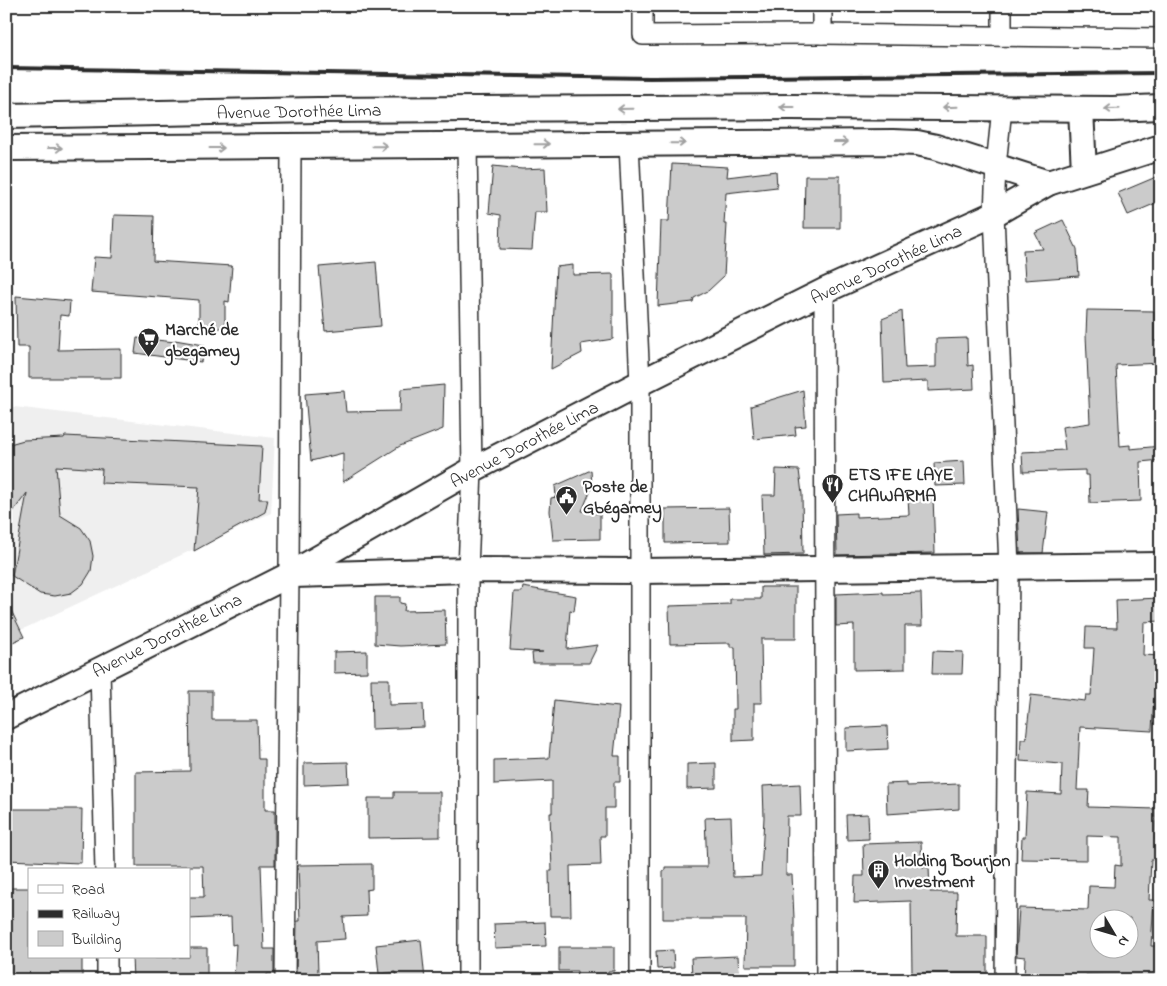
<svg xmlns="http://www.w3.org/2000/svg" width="1167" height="986" font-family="'Indie Flower',sans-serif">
<rect width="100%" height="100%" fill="#fff"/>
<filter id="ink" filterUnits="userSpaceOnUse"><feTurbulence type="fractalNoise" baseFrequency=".02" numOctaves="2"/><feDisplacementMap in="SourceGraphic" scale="10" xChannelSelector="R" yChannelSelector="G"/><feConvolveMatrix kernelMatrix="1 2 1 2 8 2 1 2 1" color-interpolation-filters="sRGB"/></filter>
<g filter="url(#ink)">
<polygon fill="#efefef" points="6,406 275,438 271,513 6,637"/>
<g fill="#cbcbcb" stroke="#2b2b2b" fill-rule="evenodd">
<polygon points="672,164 728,167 727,177 776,171 777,187 726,193 724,224 727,224 724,276 708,291 694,298 693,302 658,306 661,221 669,221"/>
<polygon points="493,166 522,169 545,168 547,212 535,212 532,250 500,249 501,215 489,213"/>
<polygon points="805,176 840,176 840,228 804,228"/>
<polygon points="1156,177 1161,187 1161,201 1128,215 1118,193"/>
<polygon points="114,215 154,216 153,261 232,266 229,302 225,301 225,328 199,328 199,300 91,292 94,257 112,258"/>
<polygon points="1063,220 1077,249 1079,276 1025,280 1023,250 1043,249 1035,233"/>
<polygon points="376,262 381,326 325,331 319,267"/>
<polygon points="573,265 573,275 613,274 613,339 581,344 582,353 551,369 556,267"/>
<polygon points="16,296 70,301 69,316 60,315 58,350 121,349 121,378 29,378 29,347 17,347"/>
<polygon points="1087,310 1154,311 1154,341 1161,341 1161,363 1116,365 1120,446 1130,445 1130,449 1161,446 1161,460 1140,462 1141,501 1090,503 1089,475 1085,475 1085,470 1023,472 1022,452 1065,450 1062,427 1090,423 1086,335"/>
<polygon points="902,311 905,368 936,367 936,339 967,338 968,366 973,365 974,389 928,391 928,381 884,383 882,319"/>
<polygon points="137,338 175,342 175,340 204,345 201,362 135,353"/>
<polygon points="444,385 443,429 400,446 343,482 343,453 311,461 305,394 344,391 346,412 400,411 401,389"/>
<polygon points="803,390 806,426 795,427 796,435 754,439 751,406"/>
<polygon points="65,436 262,446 259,499 268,499 265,512 194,551 199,487 101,483 102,469 56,466 60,515 81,528 90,541 93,556 91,571 83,584 71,593 55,596 40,594 12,576 27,493 6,521 6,445 24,440 64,438"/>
<polygon points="964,461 965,485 935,486 934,463"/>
<polygon points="776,469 799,470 802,494 803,554 764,555 762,495 775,495"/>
<polygon points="591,470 592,487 582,511 600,514 600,539 553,540 550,511 551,498 556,497 555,486"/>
<polygon points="933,496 935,553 837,555 836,514 856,513 856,517 909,515 908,497"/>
<polygon points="729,508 730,542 665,543 665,509"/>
<polygon points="1018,509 1048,512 1043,553 1020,553"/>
<polygon points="523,587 576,596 574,611 570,610 567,649 598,645 589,663 533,663 532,653 543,652 510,650 514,592 522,592"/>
<polygon points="761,587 796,587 796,639 761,639 762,703 754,703 754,740 733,741 733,709 736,709 735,647 730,647 730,643 670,644 669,606 730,604 730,599 761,599"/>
<polygon points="883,592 883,594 921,593 922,626 905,626 905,669 854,670 854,625 836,626 836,594"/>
<polygon points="375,597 400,597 400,603 405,604 404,611 445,610 446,644 400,646 375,644"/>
<path d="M1160 598 1161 621 1144 622 1143 655 1161 656V698L1154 697 1152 731 1080 727 1077 790H1089L1088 807 1156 809 1155 840H1161V860H1151L1149 900H1154L1151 946H1161V977L1086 975V980H1024L1025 957 1016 956 1019 908 1088 910 1089 886 1114 887 1115 865 1121 866V837L1087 836V860L1021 859 1022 837H1025L1027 792 1061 794 1062 764 1020 761 1021 739H1026L1031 695 1085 701 1086 695H1091L1094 648H1085L1086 627 1117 628 1116 600ZM1100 918H1130V948H1100Z"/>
<polygon points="6,600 24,637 6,645"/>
<polygon points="367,651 367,672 334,673 334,652"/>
<polygon points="933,651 963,652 962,674 932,674"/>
<polygon points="371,679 389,679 389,705 423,704 424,727 372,729"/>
<polygon points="189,691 212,691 212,720 257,720 258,759 265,759 265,810 275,810 275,865 261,865 264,949 274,949 274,974 267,974 267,980 234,980 236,944 232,945 231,917 189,919 189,897 204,897 203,866 136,866 136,772 190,771"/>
<polygon points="554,700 619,707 614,756 620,756 620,782 614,782 614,808 605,808 605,836 600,836 601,865 570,866 571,916 550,916 549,871 552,871 550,813 552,813 552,781 494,784 494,760 549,758"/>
<polygon points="887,726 888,749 846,751 846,728"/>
<polygon points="348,762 349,783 304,785 304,763"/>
<polygon points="716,763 716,788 687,789 687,764"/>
<polygon points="907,783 907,786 959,784 959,809 887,814 886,784"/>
<polygon points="800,784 801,816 787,816 786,875 792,875 794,918 794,966 745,966 746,919 663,919 663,871 665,871 665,867 707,867 705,818 731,817 733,877 761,876 764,817 763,786"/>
<polygon points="394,792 440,792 440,837 368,838 368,798 394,798"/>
<polygon points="6,809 82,809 81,863 6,860"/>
<polygon points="868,814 869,839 847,840 846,815"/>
<polygon points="921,842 922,867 929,867 930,892 957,892 956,936 987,936 987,973 912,973 911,901 854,903 855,876 864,876 863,844"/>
<polygon points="372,864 372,889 366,890 367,916 343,917 345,939 317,941 318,973 296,973 297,921 300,921 298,865"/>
<polygon points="10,888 29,888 29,957 82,957 82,980 6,980"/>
<polygon points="545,922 546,946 495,948 494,924"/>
<polygon points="421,940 425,980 397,980 396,972 379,974 376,945"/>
<polygon points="559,947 614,947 614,971 608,971 608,980 577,980 577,971 559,971"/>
<polygon points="189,948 207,948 207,974 192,974 192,980 133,980 132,957 189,957"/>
<polygon points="673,950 674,968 657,969 656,951"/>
<polygon points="738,956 739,974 692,976 691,958"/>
</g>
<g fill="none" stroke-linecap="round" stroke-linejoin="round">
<defs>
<g id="minor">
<polyline points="643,6 643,35 822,34 1161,38"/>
<polyline points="822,6 822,34"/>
<polyline points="1002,36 1002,6"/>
<polyline points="1002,108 996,166 994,214 1009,567 1005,980"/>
<polyline points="629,143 640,383 640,980"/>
<polyline points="467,145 472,470 468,570 468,980"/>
<polyline points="824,291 826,980"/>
<polyline points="100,669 105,870"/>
<polyline points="107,957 107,980"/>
<polyline points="285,980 289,575 291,147"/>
</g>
<g id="major">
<polyline points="1081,109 1084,171"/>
<polyline points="6,116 318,110 791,107 1113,109 1161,107"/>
<polyline points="6,148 893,142 917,143 936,147 1048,183"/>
<polyline points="293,575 468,570 639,571 1161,565"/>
<polyline points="6,717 289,575 472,470 640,383 824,291 994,214 1048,183 1161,147"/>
</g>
</defs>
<use href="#minor" stroke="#2b2b2b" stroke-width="22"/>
<use href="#major" stroke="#2b2b2b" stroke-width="28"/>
<use href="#minor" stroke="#fff" stroke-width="19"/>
<use href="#major" stroke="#fff" stroke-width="24"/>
<polyline stroke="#2b2b2b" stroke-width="4" points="6,68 650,78 1161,73"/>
</g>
<defs><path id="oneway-shaft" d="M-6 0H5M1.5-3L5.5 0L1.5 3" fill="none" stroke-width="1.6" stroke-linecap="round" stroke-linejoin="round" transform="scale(1.25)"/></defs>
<g stroke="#a0a0a0">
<use href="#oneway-shaft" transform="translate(787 107) rotate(180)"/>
<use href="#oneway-shaft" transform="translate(950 107) rotate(178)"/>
<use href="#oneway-shaft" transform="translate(625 109) rotate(179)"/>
<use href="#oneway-shaft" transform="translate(1112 109) rotate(179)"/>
<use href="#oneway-shaft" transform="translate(841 142)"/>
<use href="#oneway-shaft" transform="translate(678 143) rotate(-1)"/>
<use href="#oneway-shaft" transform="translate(542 144) rotate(-1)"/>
<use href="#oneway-shaft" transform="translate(380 146) rotate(-1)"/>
<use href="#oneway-shaft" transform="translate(55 148)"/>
<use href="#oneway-shaft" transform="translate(217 148)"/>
</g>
</g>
<defs>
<symbol id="supermarket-pin" viewBox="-11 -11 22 30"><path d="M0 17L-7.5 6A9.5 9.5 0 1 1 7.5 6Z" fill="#2b2b2b" stroke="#fff"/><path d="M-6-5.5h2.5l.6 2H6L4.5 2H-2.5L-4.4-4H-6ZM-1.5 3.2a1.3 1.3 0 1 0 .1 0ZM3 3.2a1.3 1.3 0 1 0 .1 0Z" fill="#fff"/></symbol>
<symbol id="restaurant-pin" viewBox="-11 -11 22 30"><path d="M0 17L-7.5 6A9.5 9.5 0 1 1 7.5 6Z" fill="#2b2b2b" stroke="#fff"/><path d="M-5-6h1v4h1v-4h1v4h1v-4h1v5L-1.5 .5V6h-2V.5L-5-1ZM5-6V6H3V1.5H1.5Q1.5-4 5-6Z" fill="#fff"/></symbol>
<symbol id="civic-pin" viewBox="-11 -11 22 30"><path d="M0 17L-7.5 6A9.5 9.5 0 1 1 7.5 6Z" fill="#2b2b2b" stroke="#fff"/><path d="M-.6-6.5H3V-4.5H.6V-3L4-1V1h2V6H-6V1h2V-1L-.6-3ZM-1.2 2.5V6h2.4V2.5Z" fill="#fff"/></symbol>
<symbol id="building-pin" viewBox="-11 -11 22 30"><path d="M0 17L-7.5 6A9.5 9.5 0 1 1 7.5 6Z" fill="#2b2b2b" stroke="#fff"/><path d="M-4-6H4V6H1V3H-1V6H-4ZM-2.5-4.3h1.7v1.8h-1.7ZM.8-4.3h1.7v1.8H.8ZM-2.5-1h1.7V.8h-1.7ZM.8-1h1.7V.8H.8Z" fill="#fff"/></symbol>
</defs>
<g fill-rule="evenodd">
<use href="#supermarket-pin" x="136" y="326" width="25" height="34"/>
<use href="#restaurant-pin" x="820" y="472" width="25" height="34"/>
<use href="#civic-pin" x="554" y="484" width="25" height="34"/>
<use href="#building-pin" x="866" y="858" width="25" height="34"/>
</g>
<g text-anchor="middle" stroke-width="4.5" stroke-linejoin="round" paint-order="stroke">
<g font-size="18" fill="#2b2b2b" stroke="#fff">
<text transform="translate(299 111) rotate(-1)" y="6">Avenue Dorothée Lima</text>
<text transform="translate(886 264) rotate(-25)" y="6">Avenue Dorothée Lima</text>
<text transform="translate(524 444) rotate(-28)" y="6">Avenue Dorothée Lima</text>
<text transform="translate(167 635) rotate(-27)" y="6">Avenue Dorothée Lima</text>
</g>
<g font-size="18" font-weight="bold" fill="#2b2b2b" stroke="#fff" text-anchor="start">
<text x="165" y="335">Marché de<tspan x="165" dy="21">gbegamey</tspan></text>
<text x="848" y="480">ETS IFE LAYE<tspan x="848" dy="21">CHAWARMA</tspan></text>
<text x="583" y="492">Poste de<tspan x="583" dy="21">Gbégamey</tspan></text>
<text x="894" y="866">Holding Bourjon<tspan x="894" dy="21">Investment</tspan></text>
</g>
</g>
<rect width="1167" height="986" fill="none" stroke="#fff" stroke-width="25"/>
<rect x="12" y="12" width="1142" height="961" fill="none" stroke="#2b2b2b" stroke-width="2" filter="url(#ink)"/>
<rect x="28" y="868" width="162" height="90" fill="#ffffff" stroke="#aaaaaa"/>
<rect x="38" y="885" width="25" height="8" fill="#ffffff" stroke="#aaaaaa"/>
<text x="72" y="894" font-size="15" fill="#2b2b2b">Road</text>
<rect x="38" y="910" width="25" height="8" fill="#2b2b2b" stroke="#aaaaaa"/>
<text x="72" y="918" font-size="15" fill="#2b2b2b">Railway</text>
<rect x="38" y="931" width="25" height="15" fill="#cbcbcb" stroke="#aaaaaa"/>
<text x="72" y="944" font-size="15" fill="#2b2b2b">Building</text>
<g transform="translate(1114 934) rotate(128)"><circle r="24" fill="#ffffff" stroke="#aaaaaa"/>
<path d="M0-4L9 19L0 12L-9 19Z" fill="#2b2b2b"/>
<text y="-8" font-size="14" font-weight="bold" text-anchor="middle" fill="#2b2b2b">N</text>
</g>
</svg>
